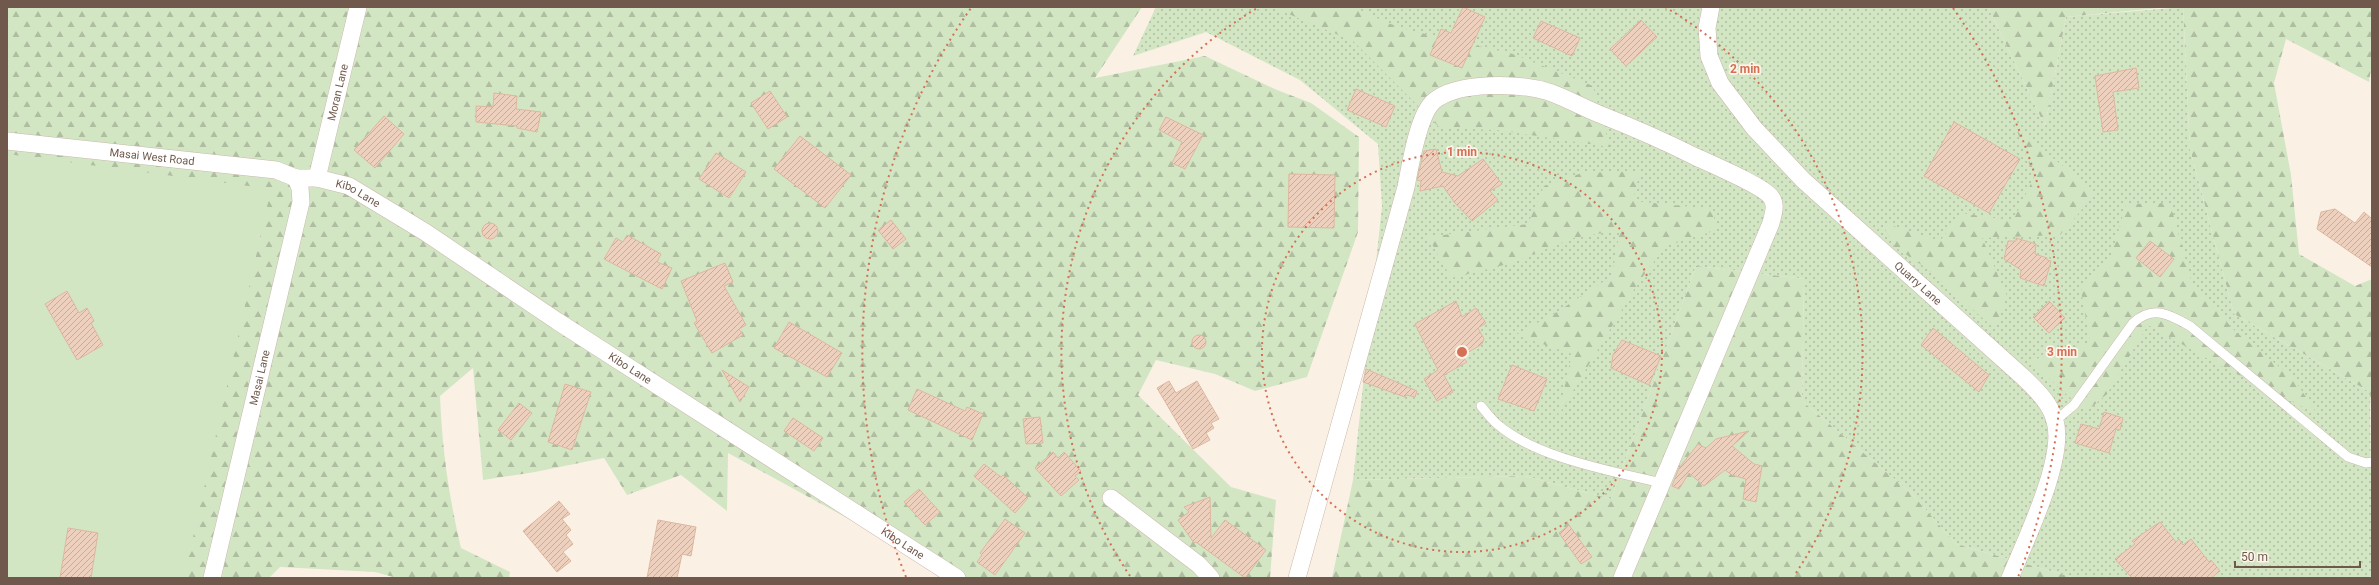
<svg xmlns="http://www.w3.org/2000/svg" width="2379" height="585" font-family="Roboto,sans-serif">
<defs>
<pattern id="grass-dots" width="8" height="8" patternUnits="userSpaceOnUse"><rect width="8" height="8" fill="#d2e6c4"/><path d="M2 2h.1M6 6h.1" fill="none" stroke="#afbda1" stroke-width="1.8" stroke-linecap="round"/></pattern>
<pattern id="forest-firs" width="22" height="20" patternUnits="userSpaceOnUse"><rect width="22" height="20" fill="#d2e6c4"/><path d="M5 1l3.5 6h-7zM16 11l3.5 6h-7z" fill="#afbda1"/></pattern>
<pattern id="building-hatch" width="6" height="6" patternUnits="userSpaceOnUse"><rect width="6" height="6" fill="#edd1be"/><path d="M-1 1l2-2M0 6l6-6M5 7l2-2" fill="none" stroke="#c4ad9d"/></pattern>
</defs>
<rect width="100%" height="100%" fill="#faf1e4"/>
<polygon fill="url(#grass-dots)" points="1156,7 1988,7 2045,126 2066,17 2183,7 2190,149 2234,314 2370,392 2372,578 2075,578 1956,544 1911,493 1802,401 1804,279 1696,266 1611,499 1525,476 1353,480 1382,206 1378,144 1300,80 1206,32 1133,56"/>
<g fill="url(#forest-firs)">
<path d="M7 7H1142L1095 78 1205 56 1277 90 1311 103 1359 137 1358 232 1307 377 1255 391 1215 374 1156 360 1138 395 1231 487 1276 500 1270 578H957L728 453 727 511 681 475 627 495 604 458 535 472 483 480 473 368 440 396C442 449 449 497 461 548L510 572 509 578H397L375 572 280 567 269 578H122L7 451Z"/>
<polygon points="1272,7 1354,7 1385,22 1408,30 1513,54 1593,86 1610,147 1497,130 1440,128 1353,41"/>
<polygon points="1988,7 2169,7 2066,17 2045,126"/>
<polygon points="2183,7 2372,7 2372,63 2369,82 2286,39 2274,83 2291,175 2299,254 2355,286 2372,279 2372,425 2370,392 2234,314 2190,149"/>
<polygon points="2016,128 2096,193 2060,235 1982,238 2007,296 1995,329 1926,268 1895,247 1883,225 1890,225 1940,241 1961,213 2013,221 2034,177"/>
<polygon points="1640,171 1633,201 1712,209 1717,230 1666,246 1638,283 1558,416 1572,354 1516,335 1557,312 1612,276 1620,230 1573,238 1512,263 1451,278 1428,237 1528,224 1544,186 1582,173"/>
<polygon points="2170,203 2192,283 2235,331 2294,379 2317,414 2215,363 2148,325 2107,394 2086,412 2030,361 2090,342 2081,290 2111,257 2126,204"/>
<polygon points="1696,266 1804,279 1802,401 1911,493 1956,544 2075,578 1332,578 1353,480 1525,476 1611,499"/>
</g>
<polygon fill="#d2e6c4" points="7,154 271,189 184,578 7,578"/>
<g fill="url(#building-hatch)" stroke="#deb7a0">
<polygon points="1463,7 1485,17 1462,68 1430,55 1441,29 1451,33"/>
<polygon points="1641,20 1657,37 1626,66 1610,49"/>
<polygon points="1541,21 1580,38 1572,56 1533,38"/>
<polygon points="2136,68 2139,88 2113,92 2118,130 2103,132 2095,76"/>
<polygon points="1356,89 1395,106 1386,127 1347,110"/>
<polygon points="770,91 787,117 768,129 751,103"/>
<polygon points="494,93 517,96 516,109 541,112 537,132 517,128 517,126 476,122 476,106 493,107"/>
<polygon points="384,116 404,134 375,168 354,150"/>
<polygon points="1166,117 1203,135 1185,169 1172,163 1182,142 1159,130"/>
<polygon points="1954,122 2020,159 1989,213 1924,176"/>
<polygon points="800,136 851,175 825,208 774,169"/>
<polygon points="1436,149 1442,172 1458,176 1483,159 1502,184 1490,191 1498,200 1472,221 1454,202 1443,186 1420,191 1421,181 1417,180 1424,151"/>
<polygon points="716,153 746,172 729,198 699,179"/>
<polygon points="1289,174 1335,175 1334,228 1288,227"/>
<polygon points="2335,209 2355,223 2364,212 2372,219 2372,267 2317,229 2321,212"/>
<polygon points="891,220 906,239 893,249 878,230"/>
<circle cx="490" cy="231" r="8"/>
<polygon points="627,235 661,254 657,262 672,268 662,289 604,259 616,238 623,242"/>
<polygon points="2016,238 2036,244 2035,254 2047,258 2047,260 2051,261 2044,286 2020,278 2021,270 2004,259 2008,241 2016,241"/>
<polygon points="2150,241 2174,259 2160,277 2136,258"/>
<polygon points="725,263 733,282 724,286 746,325 739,329 743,335 712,353 694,323 697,321 681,281"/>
<polygon points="67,291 79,313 87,308 94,321 91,323 103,345 77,360 45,304"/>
<polygon points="1456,301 1462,317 1476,308 1486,323 1478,328 1484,339 1482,344 1462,356 1467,362 1444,375 1453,392 1437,401 1424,379 1438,370 1415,324"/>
<polygon points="2049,301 2065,318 2049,333 2033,317"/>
<polygon points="789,322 842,353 827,377 774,348"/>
<polygon points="1933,328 1989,375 1979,392 1921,345"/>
<circle cx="1199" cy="342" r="7"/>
<polygon points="1622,340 1661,356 1649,385 1611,368 1613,355"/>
<polygon points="1512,365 1547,379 1534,411 1498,399"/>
<polygon points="1366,369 1417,391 1415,397 1406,395 1405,397 1363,382"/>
<polygon points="722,370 749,387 740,402"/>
<polygon points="1169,381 1176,393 1197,381 1219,419 1211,423 1214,428 1206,433 1210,440 1193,449 1157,388"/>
<polygon points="565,384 591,392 572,450 548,442"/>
<polygon points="917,389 965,411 967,407 983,414 972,440 908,410"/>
<polygon points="519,403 532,413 511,440 498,430"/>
<polygon points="2104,412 2123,418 2120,430 2116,429 2109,453 2075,443 2081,424 2099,429"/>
<polygon points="1040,417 1043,443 1026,444 1023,419"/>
<polygon points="793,418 823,438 814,451 784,431"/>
<polygon points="1749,431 1732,446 1754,464 1762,466 1756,502 1743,499 1746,479 1732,475 1725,470 1704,486 1689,473 1679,489 1672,486 1679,468 1698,444 1706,448 1716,439"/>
<polygon points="1053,452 1058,458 1064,452 1081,471 1075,476 1079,480 1061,496 1035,468"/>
<polygon points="984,464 1001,477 1003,475 1028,498 1015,513 974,476"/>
<polygon points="919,489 940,512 925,525 904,502"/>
<polygon points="1210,497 1211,538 1225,520 1266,550 1245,578 1196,542 1194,543 1178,520 1189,512 1184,507"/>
<polygon points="559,501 570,514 562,519 571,530 566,535 573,544 563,552 571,561 557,572 523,531"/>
<polygon points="1005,519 1025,533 995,575 977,562 982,555 980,553"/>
<polygon points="658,520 696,527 691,556 682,554 677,578 647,578"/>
<polygon points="2160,522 2176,542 2179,539 2183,545 2191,539 2209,562 2211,560 2220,571 2211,578 2132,578 2115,559 2135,544 2132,541"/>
<polygon points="1569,525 1592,557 1581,564 1559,533"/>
<polygon points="68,528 98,533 91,578 60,578"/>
</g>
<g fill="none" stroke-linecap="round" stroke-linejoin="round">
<defs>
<g id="lane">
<path d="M1481 406C1486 412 1491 419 1497 424 1536 458 1612 471 1661 483"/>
<path d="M2055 421 2074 405 2133 323C2153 305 2169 314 2190 326L2348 457 2366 463 2372 462"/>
</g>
<g id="street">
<path id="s1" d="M1711 7 1707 28 1709 56 1720 83 1754 128 1803 180 2023 377C2036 390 2050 402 2055 421 2066 458 2025 541 2010 578"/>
<path id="s2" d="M7 141 276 170 296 178"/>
<path id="s3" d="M296 178H317L349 186 425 232 557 321 957 578"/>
<path id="s4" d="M317 178 358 7"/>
<polyline points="1111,498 1199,565 1211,578"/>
<path id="s5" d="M212 578 301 202 300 188 296 178"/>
<path d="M1297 578 1406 187C1410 167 1418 114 1434 101 1458 81 1520 83 1549 92 1566 98 1582 107 1599 114 1632 127 1664 141 1696 157 1711 164 1763 186 1771 197 1777 205 1773 214 1771 223L1622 578"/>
</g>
</defs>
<use href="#lane" stroke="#cab9ac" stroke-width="10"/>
<use href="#street" stroke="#cab9ac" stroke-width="18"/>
<use href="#lane" stroke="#fff" stroke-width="9"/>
<use href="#street" stroke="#fff" stroke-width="17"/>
</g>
<g fill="none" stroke="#d47054" stroke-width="2" stroke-dasharray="2 4">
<circle cx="1462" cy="352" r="200"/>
<path d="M1130 576A400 400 0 0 1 1259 7M1665 7A400 400 0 0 1 1794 576"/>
<path d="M906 577A600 600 0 0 1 971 8M1953 8A600 600 0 0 1 2018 577"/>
</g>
<g text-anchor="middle" stroke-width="3.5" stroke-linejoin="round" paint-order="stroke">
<g font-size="11" fill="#70594c" stroke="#fdf5ea">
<text dy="4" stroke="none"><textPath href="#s4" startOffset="88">Moran Lane</textPath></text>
<text dy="4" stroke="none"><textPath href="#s2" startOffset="146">Masai West Road</textPath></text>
<text dy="4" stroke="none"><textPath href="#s3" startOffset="65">Kibo Lane</textPath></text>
<text dy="4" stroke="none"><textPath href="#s1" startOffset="361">Quarry Lane</textPath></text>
<text dy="4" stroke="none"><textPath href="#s3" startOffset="389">Kibo Lane</textPath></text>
<text dy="4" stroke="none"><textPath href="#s5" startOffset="206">Masai Lane</textPath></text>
<text dy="4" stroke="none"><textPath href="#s3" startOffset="713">Kibo Lane</textPath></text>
</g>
</g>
<circle cx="1462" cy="352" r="6" fill="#d47054" stroke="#fdf5ea" stroke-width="2"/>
<g font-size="12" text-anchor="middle" font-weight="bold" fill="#d47054" stroke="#fdf5ea" stroke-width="3.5" stroke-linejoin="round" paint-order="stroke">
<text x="1745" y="73">2 min</text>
<text x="1462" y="156">1 min</text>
<text x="2062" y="356">3 min</text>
</g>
<rect width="2379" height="585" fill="none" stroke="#70594c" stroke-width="16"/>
<path d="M2235 561v6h125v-6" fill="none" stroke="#70594c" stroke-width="2"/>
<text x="2241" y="561" font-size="12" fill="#70594c" stroke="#fdf5ea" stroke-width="3" paint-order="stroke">50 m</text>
</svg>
